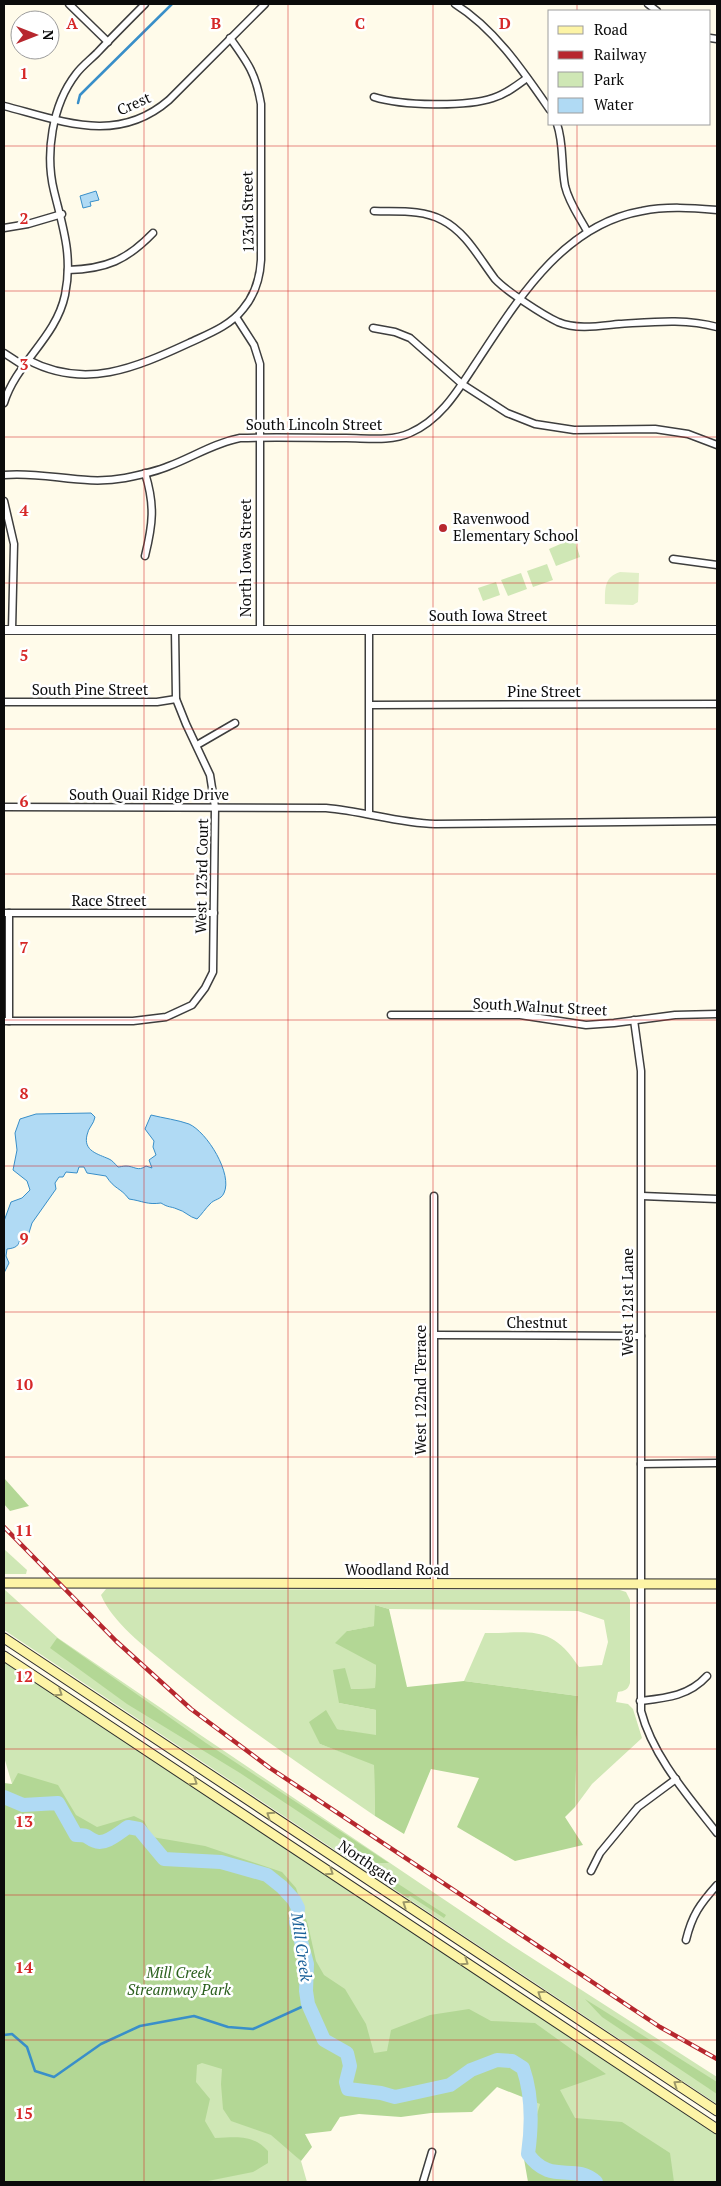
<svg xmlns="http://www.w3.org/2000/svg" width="721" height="2186" font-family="'PT Serif',serif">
<rect width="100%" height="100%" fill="#fffbea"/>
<g fill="#cfe7b5">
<polygon points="574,538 580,557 556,566 549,549"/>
<polygon points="547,564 553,580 533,587 527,571"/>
<polygon points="521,573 527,589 508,596 501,580"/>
<polygon points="496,582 500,595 483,601 478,588"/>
<polygon points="4,1549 27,1570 26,1574 4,1574"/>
<polygon points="4,1589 58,1638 196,1732 513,1946 717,2077 717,2104 4,1630"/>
<path d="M106 1589 620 1590 626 1592 630 1600V1683C628 1690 624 1691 618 1692L616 1702 628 1704 633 1709 642 1738 592 1784 575 1807 578 1696 464 1681 485 1633C531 1633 551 1624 579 1667L602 1665 608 1642 604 1620 578 1611 389 1609 375 1605V1626L347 1631 376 1665 375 1688 351 1689 339 1703 376 1710V1736L337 1729 320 1744 374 1764 375 1816C305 1768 234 1720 168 1666 145 1647 112 1622 101 1595Z"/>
<path d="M4 1656 717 2129V2182H596L528 2154C532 2127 532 2094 523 2068L297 2109V2157L301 2161 307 2182H4V1797L12 1784 4 1757Z"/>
</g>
<g fill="#b3d795">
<polygon points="4,1478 29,1506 10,1511 4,1504"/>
<polygon points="375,1605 389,1609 407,1687 464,1681 578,1696 575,1807 565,1817 583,1845 515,1861 457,1827 479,1778 431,1769 404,1834 375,1816 374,1765 320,1744 309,1722 326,1710 337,1729 376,1735 376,1710 339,1703 333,1670 345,1668 351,1689 375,1688 376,1665 335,1643 347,1631 374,1626"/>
<polygon points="57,1638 206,1743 389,1863 376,1863 240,1773 127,1704 50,1648"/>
<path d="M18 1773 58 1785 76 1815 97 1827 134 1816 144 1821 152 1837 205 1846 282 1872 296 1888 308 1925 316 1961 324 1975 345 1989 366 2024 374 2053 387 2051 391 2030 430 2015 469 2009 491 2021 535 2023 606 2074 560 2090 575 2118 622 2122 670 2153 674 2182H528L524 2159 540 2104 497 2087 472 2112 431 2113 401 2117 359 2114 340 2117 331 2131 305 2134 312 2147 301 2161 271 2135 231 2121 223 2109 221 2084 222 2069 202 2063 197 2065 196 2082 210 2099 205 2121 215 2138C238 2137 252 2134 268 2151V2163L253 2172 203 2182H4V1783L12 1784Z"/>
<polygon points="380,1872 446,1915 444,1918 410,1896 408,1898 370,1873"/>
<polygon points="585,1999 717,2082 717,2094 602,2017"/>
</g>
<path fill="#e1efc7" d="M620 572 639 573 638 602 633 605 605 604C605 589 604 577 620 572Z"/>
<g fill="#b0daf4" stroke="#398fc9">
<polygon points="96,191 99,200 90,202 91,206 83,208 80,196"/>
<path d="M91 1113 95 1117C94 1124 88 1128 87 1135 83 1151 98 1154 109 1159 112 1160 115 1164 118 1167 120 1167 123 1166 126 1166 134 1166 138 1172 146 1166L152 1168 149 1160 156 1155 153 1147 154 1141 145 1129 151 1115C163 1118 178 1120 189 1124 207 1132 233 1174 224 1193 221 1200 214 1199 210 1204 205 1209 202 1214 197 1219 189 1217 185 1211 177 1209 170 1206 169 1208 161 1203 147 1205 143 1201 129 1199 120 1187 115 1190 106 1176L87 1173 84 1167H79L77 1173 66 1172 63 1177H59L55 1183 56 1189 32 1223 28 1236 20 1238C19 1246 16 1248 7 1249L6 1256 9 1263 4 1273V1221L11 1202 22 1198 30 1190 27 1181 13 1170 17 1150 15 1133 20 1119 36 1114Z"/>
</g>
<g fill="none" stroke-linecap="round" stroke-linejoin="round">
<g stroke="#398fc9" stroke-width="2.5">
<polyline points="78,103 80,95 88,87 172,4"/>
<polyline points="4,2035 12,2034 27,2047 35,2071 54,2077 101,2044 140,2026 194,2016 228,2027 253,2029 308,2004"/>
</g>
<path stroke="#b0daf4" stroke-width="14" d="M4 1797 23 1805 58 1803 76 1835C90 1835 85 1837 95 1841 105 1846 120 1832 128 1827L139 1829 164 1859 221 1862 267 1875 282 1887 294 1900 298 1908 296 1922 307 1964 306 1991 308 2004 324 2040 347 2053 350 2066 346 2082 348 2089 381 2093 395 2097 450 2085 471 2070 497 2060 512 2061 523 2068C532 2094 532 2126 528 2154 551 2186 574 2162 596 2182"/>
<defs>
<g id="minor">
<polyline points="69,4 108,42"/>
<path d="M455 4C495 29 523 71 550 110"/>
<polyline points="648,4 657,11"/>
<polyline points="710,38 717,39"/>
<path d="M374 97C402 106 466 107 493 98 506 94 516 86 527 78"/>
<path d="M4 106C62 121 117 145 169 100L265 4"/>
<path d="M557 124C564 144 561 165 565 186 569 203 579 216 587 231"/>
<path d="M374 211C396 212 422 209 442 220 466 232 479 258 495 279 506 291 543 315 558 322 577 330 599 326 619 324 652 322 685 318 717 327"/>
<polyline points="4,228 28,224 62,214"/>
<path d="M68 270C106 269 127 260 153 233"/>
<polyline points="236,317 254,345 260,364 260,630"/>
<polyline points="373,328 395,332 410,338 462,384 507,413 535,424 574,430 655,429 688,434 717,445"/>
<polyline points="4,353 24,366"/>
<path d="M28 360C85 390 135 368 189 343 208 334 230 326 243 309 255 295 260 278 261 260V104C256 74 248 63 230 38"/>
<path d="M4 403C16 363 56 338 65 295 73 256 63 228 54 191 45 154 52 105 76 74 82 66 90 60 97 53 113 36 129 20 145 4"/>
<path d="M4 475C45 471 82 486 125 478 140 475 155 472 169 466 193 457 214 443 240 438 275 437 310 438 346 438 366 438 390 442 410 433 440 420 457 392 474 366 516 303 561 225 642 211 667 206 692 208 717 210"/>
<polyline points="4,501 14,544 12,630"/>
<path d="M145 556C153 524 155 505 145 473"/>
<polyline points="673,559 717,565"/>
<polyline points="4,702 157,702 176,699"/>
<polyline points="370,705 717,704"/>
<polyline points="197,745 235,723"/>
<path d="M4 807 326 808C363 811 398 823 435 824L717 821"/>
<polyline points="369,813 369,630"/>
<polyline points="4,913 214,913"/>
<polyline points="9,913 9,1021"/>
<polyline points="391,1015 520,1015 586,1025 614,1023 675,1015 717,1014"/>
<path d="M634 1020 641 1071V1711C653 1757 689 1797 717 1833"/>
<polyline points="4,1021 133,1021 166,1017 192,1005 205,988 213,972 215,807 210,775 186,724 176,699 175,630"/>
<polyline points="434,1196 434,1584"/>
<polyline points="642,1196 717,1199"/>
<polyline points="434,1335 641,1336"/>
<polyline points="641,1464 717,1463"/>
<path d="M640 1701C666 1698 689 1696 707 1676"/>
<polyline points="591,1871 600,1853 638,1807 676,1779"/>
<path d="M686 1940C692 1915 700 1904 717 1885"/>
<polyline points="423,2182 432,2152"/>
</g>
<polyline id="tertiary" points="4,630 717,630"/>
<g id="secondary">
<polyline points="4,1583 717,1584"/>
<polyline points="4,1638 717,2111"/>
<polyline points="4,1656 717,2129"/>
</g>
</defs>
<use href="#minor" stroke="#3e3e3e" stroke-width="9"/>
<use href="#tertiary" stroke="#3e3e3e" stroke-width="10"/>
<use href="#secondary" stroke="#2d2d2d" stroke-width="11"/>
<use href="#minor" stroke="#fff" stroke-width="6"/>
<use href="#tertiary" stroke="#fff" stroke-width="8"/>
<use href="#secondary" stroke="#fdf4a6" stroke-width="9"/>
<defs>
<polyline id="rail" points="4,1527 116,1641 191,1709 270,1768 660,2027 717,2059"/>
</defs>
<use href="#rail" stroke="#b7272e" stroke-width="4.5"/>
<use href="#rail" stroke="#fff" stroke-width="2.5" stroke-dasharray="8" stroke-linecap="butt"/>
</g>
<defs><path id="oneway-chevron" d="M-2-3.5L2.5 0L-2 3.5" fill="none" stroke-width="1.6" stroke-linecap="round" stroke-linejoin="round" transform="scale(1.25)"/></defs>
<g stroke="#9c9768">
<use href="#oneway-chevron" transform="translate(59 1693) rotate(34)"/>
<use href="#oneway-chevron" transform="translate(194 1782) rotate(34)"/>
<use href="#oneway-chevron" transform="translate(270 1815) rotate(-146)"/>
<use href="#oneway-chevron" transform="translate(330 1872) rotate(34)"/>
<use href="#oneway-chevron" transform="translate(406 1904) rotate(-146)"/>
<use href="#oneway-chevron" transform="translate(465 1962) rotate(34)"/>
<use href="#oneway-chevron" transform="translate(541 1994) rotate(-146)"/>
<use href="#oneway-chevron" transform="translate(677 2084) rotate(-146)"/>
</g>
<path fill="none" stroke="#d62828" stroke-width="1" stroke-opacity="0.55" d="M144 4V2182M288 4V2182M433 4V2182M577 4V11M577 124V2182M4 146H717M4 291H717M4 437H717M4 583H717M4 729H717M4 874H717M4 1020H717M4 1166H717M4 1312H717M4 1457H717M4 1603H717M4 1749H717M4 1895H717M4 2040H717"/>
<circle fill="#b7272e" stroke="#fff" stroke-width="2" cx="443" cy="528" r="5"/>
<g text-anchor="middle" stroke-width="5" stroke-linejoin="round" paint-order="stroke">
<g font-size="15" fill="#0b0b0b" stroke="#fff">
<text transform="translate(134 104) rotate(-24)" y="5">Crest</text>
<text transform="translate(248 212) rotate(-91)" y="5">123rd Street</text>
<text x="314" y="430">South Lincoln Street</text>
<text transform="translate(246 558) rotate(-90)" y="5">North Iowa Street</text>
<text x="488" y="621">South Iowa Street</text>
<text x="90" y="695">South Pine Street</text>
<text x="544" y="697">Pine Street</text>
<text x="149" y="800">South Quail Ridge Drive</text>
<text transform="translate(202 876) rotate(-89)" y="5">West 123rd Court</text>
<text x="109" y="906">Race Street</text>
<text transform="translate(540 1007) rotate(3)" y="5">South Walnut Street</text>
<text transform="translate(628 1302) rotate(-90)" y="5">West 121st Lane</text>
<text x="537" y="1328">Chestnut</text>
<text transform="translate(421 1390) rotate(-90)" y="5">West 122nd Terrace</text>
<text x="397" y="1575">Woodland Road</text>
<text transform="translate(368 1863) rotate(34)" y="5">Northgate</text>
</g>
<g font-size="15" fill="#0b0b0b" stroke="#fff" text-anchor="start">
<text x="453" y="524">Ravenwood<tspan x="453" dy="17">Elementary School</tspan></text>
</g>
<g font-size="15" font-style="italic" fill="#2b601e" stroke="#fff">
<text x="179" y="1978">Mill Creek<tspan x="179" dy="17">Streamway Park</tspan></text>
</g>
<g font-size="16" font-style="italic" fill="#196099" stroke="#fff">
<text transform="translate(302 1947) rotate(82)" y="6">Mill Creek</text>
</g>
</g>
<g font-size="16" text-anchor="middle" font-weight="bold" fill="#d62828" stroke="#fff" stroke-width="5" stroke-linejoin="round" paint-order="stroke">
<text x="72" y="29">A</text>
<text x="216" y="29">B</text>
<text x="360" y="29">C</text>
<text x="505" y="29">D</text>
<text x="24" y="79">1</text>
<text x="24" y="224">2</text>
<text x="24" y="370">3</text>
<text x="24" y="516">4</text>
<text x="24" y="661">5</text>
<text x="24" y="807">6</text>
<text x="24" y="953">7</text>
<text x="24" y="1099">8</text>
<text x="24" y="1244">9</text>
<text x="24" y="1390">10</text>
<text x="24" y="1536">11</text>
<text x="24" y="1682">12</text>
<text x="24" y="1827">13</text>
<text x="24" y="1973">14</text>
<text x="24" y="2119">15</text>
</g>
<rect width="721" height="2186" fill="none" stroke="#0b0b0b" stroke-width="10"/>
<rect x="548" y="10" width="162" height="115" fill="#ffffff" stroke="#9d9d9d"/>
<rect x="558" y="26" width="25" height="8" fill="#fdf4a6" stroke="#9d9d9d"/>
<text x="594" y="35" font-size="15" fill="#0b0b0b">Road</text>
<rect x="558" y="51" width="25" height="8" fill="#b7272e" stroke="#9d9d9d"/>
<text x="594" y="60" font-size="15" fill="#0b0b0b">Railway</text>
<rect x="558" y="72" width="25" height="15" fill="#cfe7b5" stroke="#9d9d9d"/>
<text x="594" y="85" font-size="15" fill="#0b0b0b">Park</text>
<rect x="558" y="98" width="25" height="15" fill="#b0daf4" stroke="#9d9d9d"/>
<text x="594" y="110" font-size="15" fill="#0b0b0b">Water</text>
<g transform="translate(35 35) rotate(90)"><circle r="24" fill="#ffffff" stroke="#9d9d9d"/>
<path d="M0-4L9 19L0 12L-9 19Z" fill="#b7272e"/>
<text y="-8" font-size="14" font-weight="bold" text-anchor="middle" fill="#0b0b0b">N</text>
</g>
</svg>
